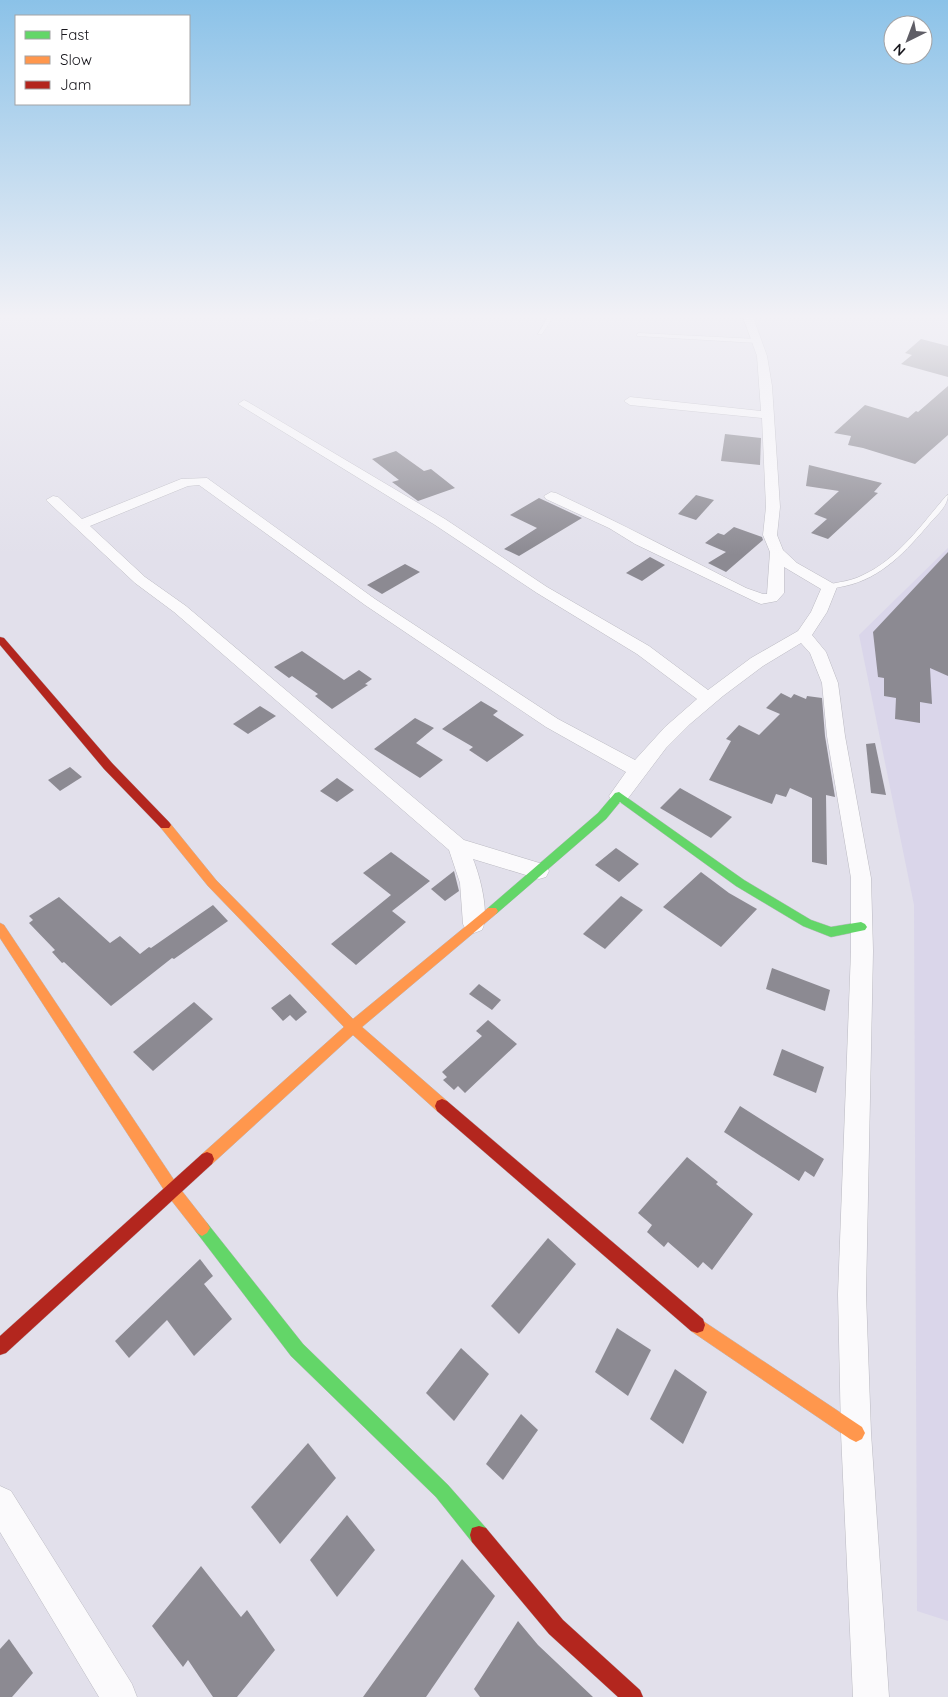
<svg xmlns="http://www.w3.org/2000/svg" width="948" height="1697" font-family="Quicksand,sans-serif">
<rect width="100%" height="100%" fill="#e2e0eb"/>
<polygon fill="#dad6ea" points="948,548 948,1621 917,1611 914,905 859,635"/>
<g fill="#8c8a92">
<polygon points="921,339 948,346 948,377 901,364 912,355 905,353"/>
<polygon points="948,386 948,435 915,464 863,448 848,445 851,436 834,433 865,405 908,418 916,411 918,412"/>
<polygon points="725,434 761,438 760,465 721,461"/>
<polygon points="396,451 424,471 431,469 455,488 418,501 392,482 399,480 372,459"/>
<polygon points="809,465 882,483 874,492 878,493 828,539 811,533 827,519 814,514 839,491 806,486"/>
<polygon points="696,495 714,500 696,520 678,514"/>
<polygon points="539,498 582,518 519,556 504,549 537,528 510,515"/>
<polygon points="734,527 762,537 763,540 726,572 708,563 726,552 705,543 718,533 724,535"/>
<polygon points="948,552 948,676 930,668 932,704 920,702 920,723 895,719 896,698 884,696 884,678 878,677 873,632"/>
<polygon points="650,557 665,565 642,581 626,573"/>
<polygon points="405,564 420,572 382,594 367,585"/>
<polygon points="302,651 344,680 359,670 372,679 365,684 368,685 332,709 315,696 318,694 292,676 289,678 274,667"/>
<polygon points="781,693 791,698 794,694 806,699 807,696 822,698 825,736 835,797 826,795 827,865 812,862 812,798 790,788 786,797 776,794 772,804 709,780 731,741 726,739 739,725 759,735 780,714 766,708"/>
<polygon points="481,701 498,711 493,715 524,735 487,762 469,750 473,747 442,729"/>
<polygon points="260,706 276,716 248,734 233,724"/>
<polygon points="415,718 434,728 416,743 443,760 420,778 374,749"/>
<polygon points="875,743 886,795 871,793 866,744"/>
<polygon points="70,767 82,777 60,791 48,780"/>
<polygon points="337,778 354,790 337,802 320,791"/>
<polygon points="680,788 732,817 711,838 660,808"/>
<polygon points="616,848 639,864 619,882 595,865"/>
<polygon points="391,852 430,881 392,911 406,922 356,965 331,944 391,895 363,873"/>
<polygon points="454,871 459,891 445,901 431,889"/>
<polygon points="701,872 729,893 757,909 721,947 663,907"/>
<polygon points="621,896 643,910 605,949 583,934"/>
<polygon points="59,897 110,943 120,936 140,954 149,947 151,948 213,905 228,921 174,959 172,958 111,1006 64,962 62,963 52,952 55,950 29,923 33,920 29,916"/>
<polygon points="772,968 830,990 825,1011 766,989"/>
<polygon points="479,984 501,1000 492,1010 469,994"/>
<polygon points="290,994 307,1012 296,1021 290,1015 283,1021 271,1008"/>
<polygon points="194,1002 213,1019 153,1071 133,1052"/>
<polygon points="488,1020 517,1044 465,1093 458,1086 454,1090 443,1080 447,1077 442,1072 482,1036 476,1031"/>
<polygon points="782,1049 824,1067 816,1093 773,1075"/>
<polygon points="740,1106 824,1159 814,1177 805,1171 799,1181 724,1132"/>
<polygon points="687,1157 718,1182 716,1184 753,1214 712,1270 703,1262 698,1268 668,1242 664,1247 647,1232 652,1225 638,1213"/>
<polygon points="548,1238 576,1264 519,1334 491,1306"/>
<polygon points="200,1259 213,1276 204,1284 232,1319 194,1356 167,1320 129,1358 115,1341"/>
<polygon points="617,1328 651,1350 628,1396 595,1372"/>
<polygon points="461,1348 489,1374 454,1421 426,1393"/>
<polygon points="675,1369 707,1392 683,1444 650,1419"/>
<polygon points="521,1414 538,1430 503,1480 486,1464"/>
<polygon points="308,1443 336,1478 280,1544 251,1507"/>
<polygon points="347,1515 375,1550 337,1597 310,1560"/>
<polygon points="462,1559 495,1596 426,1697 363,1697"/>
<polygon points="201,1566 241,1617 247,1610 275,1650 237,1697 213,1697 188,1660 183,1667 152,1626"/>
<polygon points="518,1621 538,1645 593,1697 480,1697 474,1689"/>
<polygon points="9,1639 33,1673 12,1697 0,1697 0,1649"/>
</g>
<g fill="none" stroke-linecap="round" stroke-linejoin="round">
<defs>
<g id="lane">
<polygon points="548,317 553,317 542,334 538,334"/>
<polygon points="639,333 757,339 760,341 757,343 637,336 637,334"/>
<path d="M948 495C948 506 937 515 930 523 906 551 882 578 845 586 839 587 832 589 826 589V585C839 582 852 581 863 575 898 559 922 524 946 496Z"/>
</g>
<g id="street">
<polygon points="309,317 324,317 311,323 306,320"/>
<path d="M743 317H753L767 356 772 386 780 507 777 535 783 550 797 563 834 584 837 587 827 612 812 635 826 652 838 683 845 736 871 878 873 951 866 1294 871 1433 889 1697H853L841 1433 838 1294 851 951V878L827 736 822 683 810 653 801 643 763 666 723 696 690 724 666 748 626 801 619 803 612 801 609 796 626 772 546 727 365 605 199 485 188 486 90 526 145 577 186 606 464 840 546 865 549 871 546 877 539 879 473 859C480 876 490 914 482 930L474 933 466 930 463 924 460 883 449 850 174 612 135 583 46 500 53 496 58 497 82 519 181 479 207 478 375 599 558 719 635 760 665 727 697 699 637 654 537 593 435 525 238 404 244 400 248 402 445 519 547 587 649 646 708 690 751 658 798 631 811 612 821 589 784 567V593L777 601 761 604 756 602 635 544 609 528 546 499 544 496 551 492 556 493C620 523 683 556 746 588L763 594H767L770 552 763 535 766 507 762 418 630 405 624 401 630 397 761 411 757 356Z"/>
<polygon points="0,1486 11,1491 132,1684 137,1697 99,1697 0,1532"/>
</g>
<g id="fast">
<polygon points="619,792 744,880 811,920 831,927 861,922 865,924 867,927 865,930 831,937 803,926 736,886 620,802 606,819 496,914 488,914 486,911 488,908 598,813 615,793"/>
<polygon points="202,1220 207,1223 303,1344 448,1485 486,1528 488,1535 486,1542 479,1544 472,1542 436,1497 291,1356 197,1233 194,1228 197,1223"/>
</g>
<g id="slow">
<polygon points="165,821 169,822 216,880 353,1019 488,908 496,908 498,911 496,914 362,1027 447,1101 449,1106 447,1111 442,1113 437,1111 353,1035 212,1164 207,1166 202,1164 200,1159 202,1154 344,1027 208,886 161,828 159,825"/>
<polygon points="0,923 4,925 178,1186 207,1223 210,1228 207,1233 202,1236 197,1233 168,1196 0,938"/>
<polygon points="697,1317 862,1427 865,1433 862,1439 856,1442 850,1439 691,1331 689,1325 691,1319"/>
</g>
<g id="jam">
<polygon points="0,637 4,638 112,763 169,822 171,825 169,828 161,828 104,769 0,645"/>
<polygon points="442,1099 447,1101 703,1319 705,1325 703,1331 697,1333 691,1331 437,1111 435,1106 437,1101"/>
<polygon points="207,1152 212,1154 214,1159 212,1164 6,1353 0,1355 0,1336 202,1154"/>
<polygon points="479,1526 486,1528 563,1620 640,1690 643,1697 618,1697 549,1634 472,1542 470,1535 472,1528"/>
</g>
</defs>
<use href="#lane" stroke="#bbbac2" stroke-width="1"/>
<use href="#street" stroke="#bbbac2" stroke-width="1"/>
<use href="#fast" stroke="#bbbac2" stroke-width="1"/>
<use href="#slow" stroke="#bbbac2" stroke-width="1"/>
<use href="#jam" stroke="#bbbac2" stroke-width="1"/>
<use href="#lane" fill="#fbfafc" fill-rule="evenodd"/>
<use href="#street" fill="#fbfafc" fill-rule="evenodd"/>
<use href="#fast" fill="#63d668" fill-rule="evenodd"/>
<use href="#slow" fill="#ff974d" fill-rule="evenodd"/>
<use href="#jam" fill="#b3261e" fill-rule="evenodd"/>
</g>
<linearGradient id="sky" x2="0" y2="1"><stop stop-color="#8bc2e8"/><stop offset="0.57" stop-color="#f2f1f6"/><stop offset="1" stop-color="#f2f1f6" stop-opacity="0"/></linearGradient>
<rect width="948" height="555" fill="url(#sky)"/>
<rect x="15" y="15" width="175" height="90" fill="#ffffff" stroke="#a3a3a5"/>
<rect x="25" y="31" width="25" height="8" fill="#63d668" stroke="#a3a3a5"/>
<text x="60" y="40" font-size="15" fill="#19181e">Fast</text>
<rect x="25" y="56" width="25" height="8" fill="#ff974d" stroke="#a3a3a5"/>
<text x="60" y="65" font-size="15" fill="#19181e">Slow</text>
<rect x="25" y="81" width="25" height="8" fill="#b3261e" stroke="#a3a3a5"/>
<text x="60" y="90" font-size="15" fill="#19181e">Jam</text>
<g transform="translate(908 40) rotate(222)"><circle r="24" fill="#ffffff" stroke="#a3a3a5"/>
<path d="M0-4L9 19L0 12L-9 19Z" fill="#5f5e66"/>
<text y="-8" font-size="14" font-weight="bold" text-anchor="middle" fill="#19181e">N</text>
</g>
</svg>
